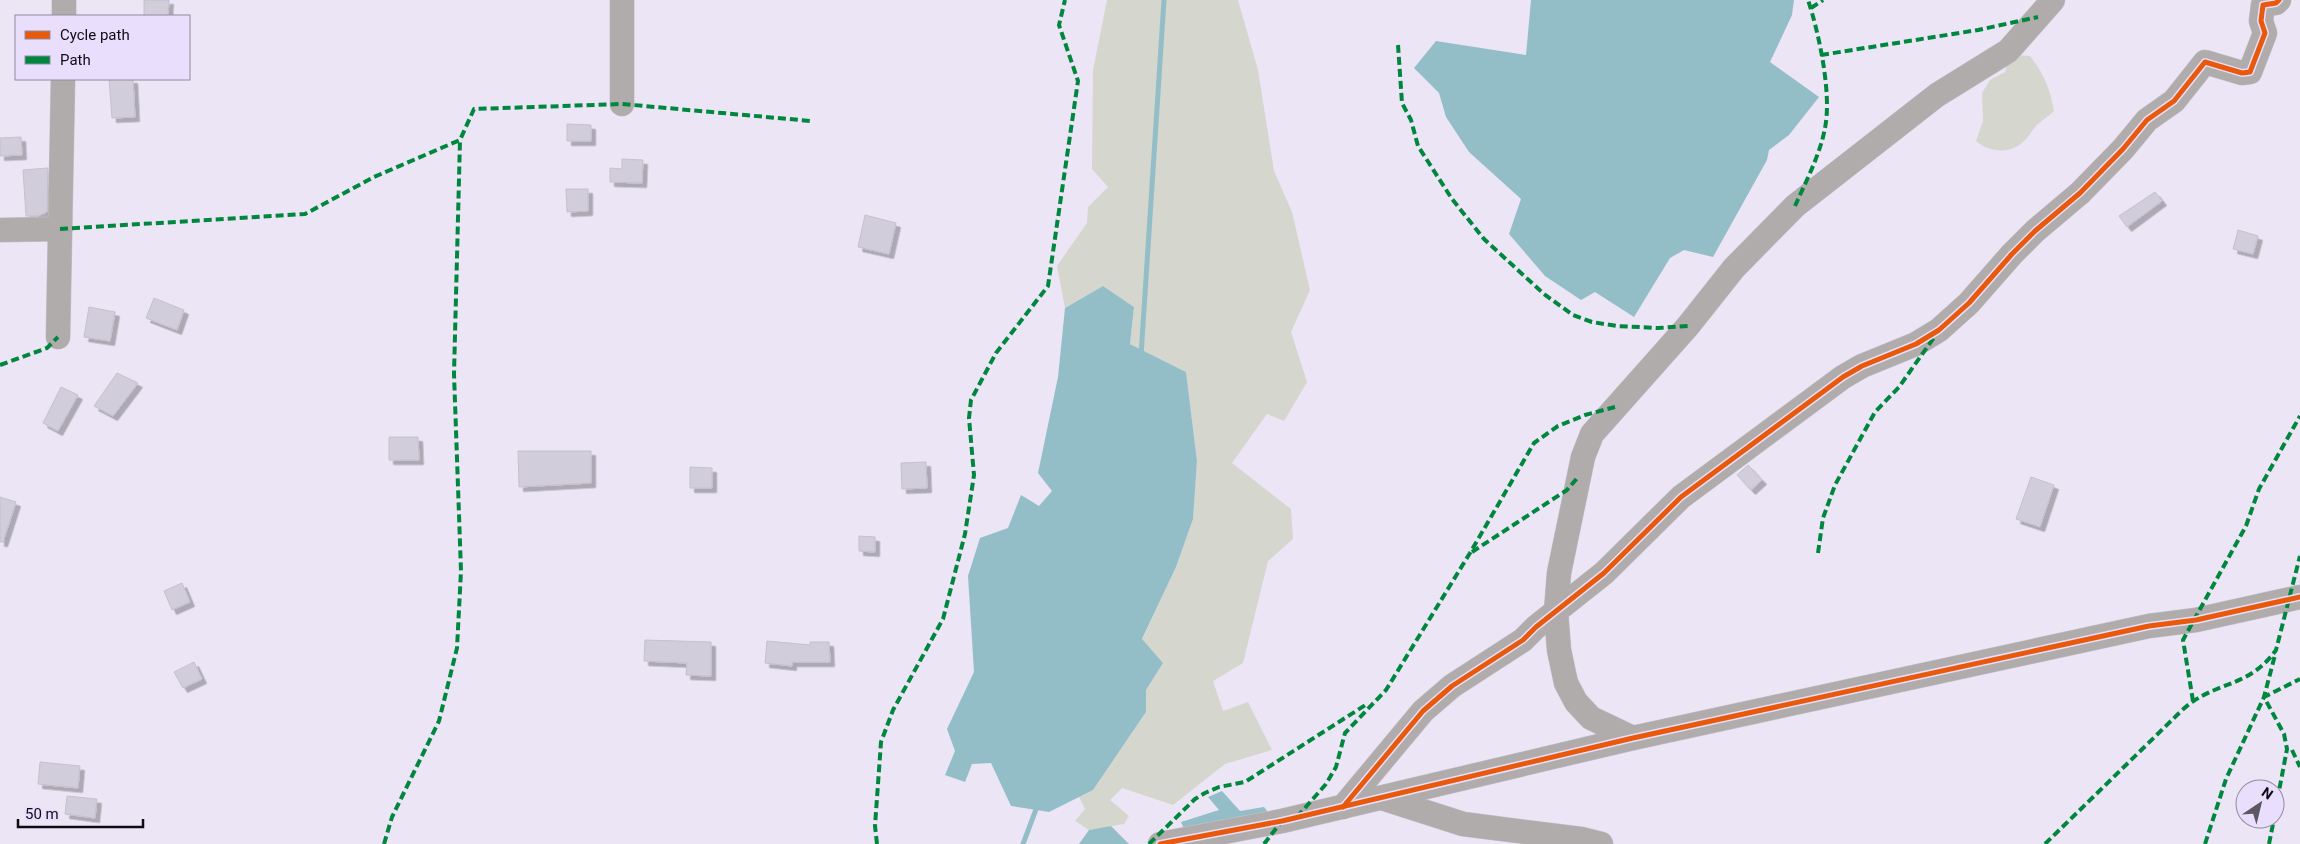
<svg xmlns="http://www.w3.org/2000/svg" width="2300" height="844" font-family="Roboto,sans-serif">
<defs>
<filter id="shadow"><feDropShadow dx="4.5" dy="4.5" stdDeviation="0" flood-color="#0004"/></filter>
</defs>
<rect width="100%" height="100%" fill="#ebe5f6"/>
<g fill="#d5d6cd">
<polygon points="1107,0 1238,0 1258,70 1274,171 1292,212 1310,290 1291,332 1307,382 1284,421 1267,414 1232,463 1291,509 1293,539 1268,561 1243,663 1213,681 1223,711 1248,702 1272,750 1225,764 1173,805 1122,788 1110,800 1129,816 1124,824 1089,830 1075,821 1085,809 1079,797 1093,790 1146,712 1146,690 1163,663 1142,640 1176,567 1193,519 1197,461 1186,372 1130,344 1134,307 1103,286 1065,308 1057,266 1087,223 1088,207 1108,187 1092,169 1093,70"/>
<path d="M2016 55 2030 56C2044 74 2050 89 2054 111 2048 117 2040 121 2036 126 2032 130 2030 135 2026 139 2012 155 1990 153 1976 141L1983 121 1982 93 1990 80 2005 72 2007 64Z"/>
</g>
<g fill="#94bec7">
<polygon points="1531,0 1794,0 1792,15 1770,62 1819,97 1789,135 1769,150 1767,160 1713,257 1684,250 1670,258 1634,317 1595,292 1581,300 1545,276 1509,234 1521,199 1469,152 1446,117 1439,93 1414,68 1436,41 1526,55"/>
<polygon points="1103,286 1134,307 1130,344 1186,372 1197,461 1193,519 1176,567 1142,639 1163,663 1146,690 1146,712 1093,790 1049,812 1011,806 991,763 972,764 965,782 945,775 955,751 947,729 974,672 968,576 980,538 1008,528 1021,495 1039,506 1052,491 1038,473 1058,377 1065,308"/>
<polygon points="1222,791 1240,811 1264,807 1271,816 1186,833 1181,822 1219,810 1208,797"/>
<polygon points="1111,826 1129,844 1079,844 1089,830"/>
</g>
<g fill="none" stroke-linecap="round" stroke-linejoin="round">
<g stroke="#94bec7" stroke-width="5">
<polyline points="1141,356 1164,0"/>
<polyline points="1023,844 1038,804"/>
</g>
</g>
<g fill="#d1cdda" stroke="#c4c0cd" filter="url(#shadow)">
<polygon points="144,0 169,0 168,16 144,16"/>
<polygon points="109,79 133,79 135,117 112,118"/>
<polygon points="567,124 591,125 591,141 567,141"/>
<polygon points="21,137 22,155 0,156 0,138"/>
<polygon points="622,159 643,160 642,183 610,182 610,168 622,169"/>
<polygon points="48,168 47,212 38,216 26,216 23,170"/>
<polygon points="566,189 588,189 588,211 567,212"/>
<polygon points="2155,192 2162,201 2127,227 2119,216"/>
<polygon points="865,215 896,223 889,254 858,247"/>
<polygon points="2238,230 2258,236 2253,254 2233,249"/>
<polygon points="154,298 184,310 177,330 146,318"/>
<polygon points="89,307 115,312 110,341 84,337"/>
<polygon points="117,373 138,383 113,416 94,406"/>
<polygon points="61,387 78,395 58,431 43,423"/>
<polygon points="389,437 418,437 419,460 389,460"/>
<polygon points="518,451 591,451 591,483 519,487"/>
<polygon points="926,462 927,488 902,489 901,463"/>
<polygon points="1748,465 1762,480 1751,490 1737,475"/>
<polygon points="690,467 712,468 712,488 690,488"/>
<polygon points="2031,477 2054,485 2040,527 2016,519"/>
<polygon points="0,497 16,502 3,542 0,542"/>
<polygon points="859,536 875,537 875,552 859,551"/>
<polygon points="182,583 190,602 172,610 164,591"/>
<polygon points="645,640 711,642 711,676 686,675 687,663 644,661"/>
<polygon points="767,641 810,645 810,642 829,642 830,662 792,662 792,666 765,663"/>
<polygon points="194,662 202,679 183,688 174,672"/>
<polygon points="40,762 80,766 78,788 38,784"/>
<polygon points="67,796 97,799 95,818 65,814"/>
</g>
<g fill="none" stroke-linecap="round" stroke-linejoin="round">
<defs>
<g id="minor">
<polyline points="64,16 64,0"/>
<polyline points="622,104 622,0"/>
<polyline points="0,230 60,229"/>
<polyline points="58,337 63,79"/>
<polyline points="1633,738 1591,718 1576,702 1566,683 1559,650 1556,611 1559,573 1583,457 1592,434 1688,326 1734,268 1795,206 1937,95 2008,51 2053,0"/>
<polyline points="1382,798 1463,824 1581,839 1601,844"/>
<polyline points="1343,807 1423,711 1452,686 1523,640 1536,627 1604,573 1681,497 1843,377 1862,366 1916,344 1939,330 1969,303 2012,254 2035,231 2080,193 2123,149 2147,120 2174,101 2205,62 2242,73 2250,72 2265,33 2261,21 2263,5 2276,3 2279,0"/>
<polyline points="1160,844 1282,821 1633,738 2149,626 2196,620 2300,597"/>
</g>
</defs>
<use href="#minor" stroke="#c8c4d0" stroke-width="25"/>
<use href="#minor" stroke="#b0acac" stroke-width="24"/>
<g stroke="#00873e" stroke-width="4" stroke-dasharray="8 4" stroke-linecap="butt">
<polyline points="1811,8 1823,0"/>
<polyline points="1398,45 1402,103 1411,120 1418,146 1452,199 1484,239 1544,294 1573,315 1592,322 1617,326 1658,328 1688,326"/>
<polyline points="1821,55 1978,30 2038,17"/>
<path d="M1795 206C1806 181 1820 155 1825 128 1832 94 1819 33 1808 0"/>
<polyline points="60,229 305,214 374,177 460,140 474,109 622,104 811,121"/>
<polyline points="0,365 47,348 58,337"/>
<polyline points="1472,552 1567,490 1579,476"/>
<polyline points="1818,553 1823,518 1835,485 1875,412 1899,387 1935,336"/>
<polyline points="2193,701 2183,640 2246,526 2259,489 2300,416"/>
<polyline points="2292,750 2300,767"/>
<polyline points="2275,812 2287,749 2284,734 2264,697 2300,679"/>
<polyline points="1297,817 1326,784 1336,767 1345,733 1386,690 1470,553 1534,443 1558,426 1585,415 1615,407"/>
<polyline points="384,844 392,817 439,721 457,648 461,571 454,374 460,140"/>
<polyline points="877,844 875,826 881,742 893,710 943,619 965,534 974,475 969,418 971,400 996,353 1048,286 1078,81 1059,25 1065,0"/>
<polyline points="1149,844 1195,799 1205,793 1219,787 1245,782 1367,704"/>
<polyline points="1264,844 1281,822"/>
<path d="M2045 844 2172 720C2178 714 2185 707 2192 702 2223 681 2251 685 2276 650L2300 556"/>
<polyline points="2205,844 2226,779 2264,697 2275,655"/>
<polyline points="2269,844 2274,819"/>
</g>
<defs>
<g id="cycleway">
<polyline points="1343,807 1423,711 1452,686 1523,640 1536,627 1604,573 1681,497 1843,377 1862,366 1916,344 1939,330 1969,303 2012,254 2035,231 2080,193 2123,149 2147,120 2174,101 2205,62 2242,73 2250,72 2265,33 2261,21 2263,5 2276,3 2279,0"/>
<polyline points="1160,844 1282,821 1633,738 2149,626 2196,620 2300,597"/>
</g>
</defs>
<use href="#cycleway" stroke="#e9dffc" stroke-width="8"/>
<use href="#cycleway" stroke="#e8590c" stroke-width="5"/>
</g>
<rect x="15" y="15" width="175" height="65" fill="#e9dffc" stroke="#918a9f"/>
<rect x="25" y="31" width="25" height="8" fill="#e8590c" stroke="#918a9f"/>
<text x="60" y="40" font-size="15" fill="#0e0b14">Cycle path</text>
<rect x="25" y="56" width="25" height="8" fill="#00873e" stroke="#918a9f"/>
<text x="60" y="65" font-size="15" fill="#0e0b14">Path</text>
<g transform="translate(2260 804) rotate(35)"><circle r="24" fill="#e9dffc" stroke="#918a9f"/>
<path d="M0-4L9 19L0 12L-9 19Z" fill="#5b5763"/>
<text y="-8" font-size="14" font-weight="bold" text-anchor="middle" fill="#0e0b14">N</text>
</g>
<path d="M18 819v8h125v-8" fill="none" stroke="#0e0b14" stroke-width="2.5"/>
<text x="25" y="819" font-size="15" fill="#0e0b14" stroke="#e9dffc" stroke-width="4" paint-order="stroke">50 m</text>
</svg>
